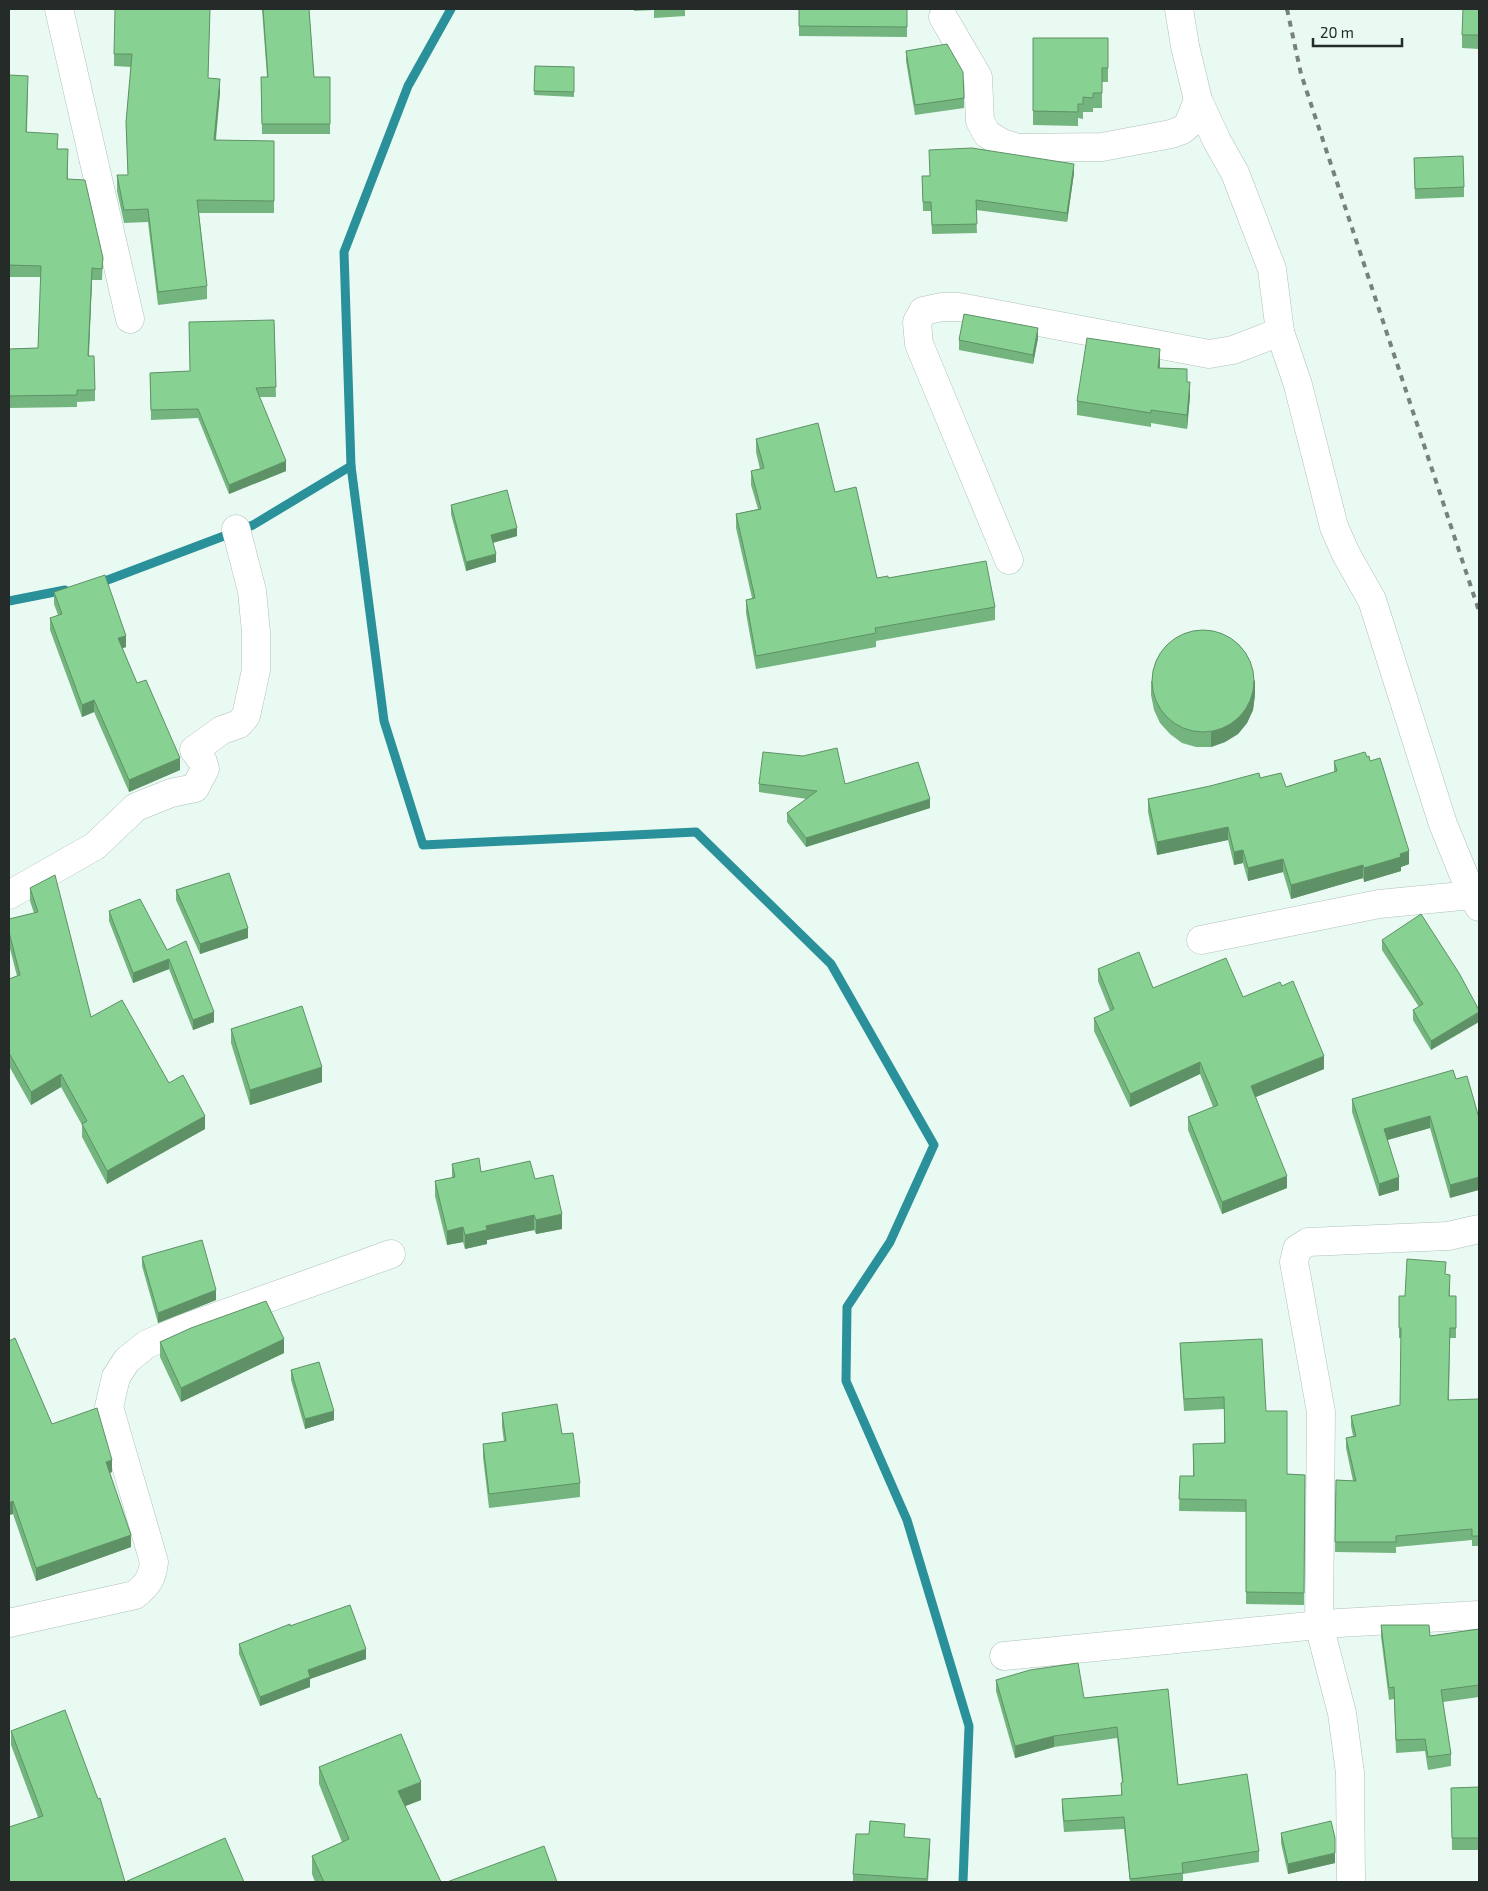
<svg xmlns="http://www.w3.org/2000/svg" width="1488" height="1891" font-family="'Exo 2',sans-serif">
<rect width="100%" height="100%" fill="#e9faf3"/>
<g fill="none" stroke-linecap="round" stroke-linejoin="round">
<g stroke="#2a909a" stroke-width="9">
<polyline points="451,9 408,86 344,252 351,466 384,721 423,845 696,832 831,964 934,1145 890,1242 847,1307 846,1381 907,1520 969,1726 963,1882"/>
<polyline points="97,584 253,525 351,466"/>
<polyline points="9,601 65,590"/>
</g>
<defs>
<g id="minor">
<polyline points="59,9 130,319"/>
<polyline points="1179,9 1185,46 1198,100 1217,141 1235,173 1272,269 1280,332 1298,385 1334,527 1346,554 1372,600 1443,824 1472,895 1479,907"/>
<polyline points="943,17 978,77 980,121 987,134 1002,143 1018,148 1102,147 1171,134 1182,130 1188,125 1198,100"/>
<polyline points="1009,560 919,344 917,322 923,311 942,307 959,307 1209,354 1233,350 1280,332"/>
<polyline points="9,895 95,846 136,807 171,793 195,788 205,769 203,762 194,750 222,730 239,724 246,716 256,670 256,632 252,591 236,529"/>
<polyline points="1201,940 1379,904 1472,895"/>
<path d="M9 1623 135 1595C148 1584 152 1579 154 1562L109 1407 116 1377 127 1360 147 1344 185 1328 391 1254"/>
<polyline points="1004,1656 1339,1623 1479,1615"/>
<polyline points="1351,1882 1350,1773 1342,1713 1319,1625 1321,1412 1294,1262 1297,1249 1308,1242 1448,1236 1479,1229"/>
</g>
</defs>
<use href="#minor" stroke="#afc0b9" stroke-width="29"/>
<use href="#minor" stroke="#fff" stroke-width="28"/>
<polyline stroke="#77827d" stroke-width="4" stroke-dasharray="6 6" stroke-linecap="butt" points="1287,9 1301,74 1479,611"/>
</g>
<g fill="#74b47e">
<polygon points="210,9 208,78 220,92 216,140 274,141 274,213 199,213 207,286 207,299 158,305 148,222 124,223 117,191 117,175 128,175 126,122 131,67 114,66 114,54"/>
<polygon points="262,9 309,9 314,77 330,77 330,134 262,134 261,77 267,77"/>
<polygon points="634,9 730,9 730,10 685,10 685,16 654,18 654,10 634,11"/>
<polygon points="799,9 907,9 907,37 799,36"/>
<polygon points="1479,9 1479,49 1462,48 1462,35"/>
<polygon points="1033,38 1108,38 1108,82 1102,82 1102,108 1093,108 1093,112 1083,112 1083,119 1078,118 1078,126 1033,125"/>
<polygon points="906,51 964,98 964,108 915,115 906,61"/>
<polygon points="535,66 574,67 574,97 534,95"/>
<polygon points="9,75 28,88 27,132 57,149 68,161 68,179 103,258 102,280 92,280 89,356 95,390 95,401 77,402 77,407 9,408 9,349 38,348 41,277 9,277"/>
<polygon points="1414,158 1464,187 1464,197 1415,199"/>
<polygon points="1074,173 1067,222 976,210 977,233 932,234 931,211 923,211 922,176"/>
<polygon points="274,320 276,397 259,397 286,471 229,494 198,418 151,420 150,373 190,371"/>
<polygon points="1038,338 1033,364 959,350 959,340"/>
<polygon points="1160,363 1160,368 1187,382 1190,396 1187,429 1151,423 1151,427 1077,415 1077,401"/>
<polygon points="756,439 835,492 877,578 888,578 995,607 995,620 876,641 876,647 756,669 746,613 746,600 752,598 736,528 736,514 758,509 751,485 751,471 760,469 756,452"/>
<polygon points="451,505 517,536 493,543 496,562 466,571 451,514"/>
<polygon points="54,592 126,647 122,648 137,683 180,770 129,792 94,712 82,717 50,630 50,618 58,615 54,604"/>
<polygon points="1151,681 1255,695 1253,710 1247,723 1238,734 1225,742 1211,747 1196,747 1182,743 1170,734 1160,723 1154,710 1151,695"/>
<polygon points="1367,757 1370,761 1409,864 1401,867 1401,871 1364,882 1363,878 1291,899 1283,872 1248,881 1243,863 1234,865 1228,840 1157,855 1148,812 1148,799 1260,778 1286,787 1334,772 1334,761"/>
<polygon points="759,784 845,784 930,808 806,847 787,822 787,813 807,799 759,792"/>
<polygon points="30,888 91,1017 169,1083 205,1129 107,1184 82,1137 82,1125 61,1087 31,1105 9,1066 9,979 17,976 9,945 9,919 34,913 30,901"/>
<polygon points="176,890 248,938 200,954 176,900"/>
<polygon points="109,911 167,950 214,1022 193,1030 169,969 133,983 109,921"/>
<polygon points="1382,940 1479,1010 1431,1050 1413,1020 1413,1010 1419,1007 1382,950"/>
<polygon points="1098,969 1153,988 1243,997 1324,1069 1256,1097 1287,1188 1222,1214 1188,1130 1188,1117 1213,1107 1200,1074 1130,1107 1094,1031 1094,1018 1110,1011 1098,981"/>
<polygon points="231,1029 322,1082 250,1105 231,1043"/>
<polygon points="1456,1079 1450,1198 1430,1128 1387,1140 1399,1190 1379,1196 1352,1112 1352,1099"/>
<polygon points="452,1164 481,1172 535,1179 562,1229 536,1234 534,1230 487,1240 487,1244 465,1249 463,1242 447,1245 435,1196 435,1181 452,1178"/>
<polygon points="142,1257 216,1300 158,1323 142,1266"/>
<polygon points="1446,1274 1450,1285 1450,1296 1456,1296 1456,1338 1450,1338 1449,1400 1479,1399 1479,1546 1472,1546 1472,1540 1396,1547 1396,1553 1335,1552 1336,1480 1353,1481 1346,1448 1346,1438 1353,1436 1351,1426 1351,1416 1400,1405 1401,1338 1399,1338 1399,1296 1405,1296"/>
<polygon points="9,1341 52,1424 112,1472 110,1473 131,1547 36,1581 13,1514 9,1515"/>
<polygon points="160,1342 284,1353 181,1402 160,1357"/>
<polygon points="1180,1343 1266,1411 1287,1474 1305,1475 1304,1605 1246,1604 1246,1512 1179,1511 1180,1476 1193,1476 1193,1444 1224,1443 1224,1409 1184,1411 1180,1355"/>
<polygon points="291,1370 334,1420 305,1429 291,1380"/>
<polygon points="502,1413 562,1434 580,1483 580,1497 489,1508 483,1457 483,1444 504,1442 502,1427"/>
<polygon points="1381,1625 1430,1636 1479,1629 1479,1697 1443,1702 1451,1754 1451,1766 1428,1770 1425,1751 1396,1753 1394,1699 1389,1700 1381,1637"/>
<polygon points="290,1626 366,1659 310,1679 310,1687 260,1706 239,1654 239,1644"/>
<polygon points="996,1680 1084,1698 1168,1689 1178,1785 1259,1851 1259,1862 1183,1874 1183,1882 1130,1882 1124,1829 1064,1832 1062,1810 1062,1799 1121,1795 1121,1783 1122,1782 1117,1738 1054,1747 1015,1758 996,1691"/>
<polygon points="11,1731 125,1882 9,1882 38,1817 11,1745"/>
<polygon points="319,1767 421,1800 405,1806 441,1882 315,1882 312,1874 312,1856 342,1842 319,1784"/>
<polygon points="1479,1787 1479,1850 1452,1850 1451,1788"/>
<polygon points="1281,1833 1335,1863 1288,1874 1281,1843"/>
<polygon points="904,1837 930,1849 928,1882 853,1882 853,1874"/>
</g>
<g fill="#5e9266">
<polygon points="220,79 220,92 214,153 214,140"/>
<polygon points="1074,164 1074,173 1067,222 1067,213"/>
<polygon points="92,268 92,280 88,368 88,356"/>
<polygon points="1038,328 1038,338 1033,364 1033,355"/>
<polygon points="1160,349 1160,363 1158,381 1158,368"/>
<polygon points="1190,382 1190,396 1187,429 1187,415"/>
<polygon points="286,461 286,471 229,494 229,485"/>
<polygon points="517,528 517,536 491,543 491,535"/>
<polygon points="496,554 496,562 466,571 466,562"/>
<polygon points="126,636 126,647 118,650 118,638"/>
<polygon points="1255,680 1255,695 1253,710 1247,723 1238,734 1225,742 1211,747 1211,732"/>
<polygon points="94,700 94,712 82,717 82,705"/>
<polygon points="180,758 180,770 129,792 129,780"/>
<polygon points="930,799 930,808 806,847 806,838"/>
<polygon points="1228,827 1228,840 1157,855 1157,842"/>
<polygon points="1243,850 1243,863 1234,865 1234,852"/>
<polygon points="1409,851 1409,864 1401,867 1401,871 1364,882 1364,868 1400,854"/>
<polygon points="1283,859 1283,872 1248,881 1248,868"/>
<polygon points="1363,865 1363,878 1291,899 1291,885"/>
<polygon points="248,928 248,938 200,954 200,944"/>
<polygon points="169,959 169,969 133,983 133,973"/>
<polygon points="214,1012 214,1022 193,1030 193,1020"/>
<polygon points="1479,1012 1479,1022 1431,1050 1431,1041"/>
<polygon points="1324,1056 1324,1069 1251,1099 1251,1086"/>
<polygon points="1200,1062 1200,1074 1130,1107 1130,1094"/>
<polygon points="322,1067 322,1082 250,1105 250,1090"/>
<polygon points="61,1074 61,1087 31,1105 31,1092"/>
<polygon points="205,1116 205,1129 107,1184 107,1171"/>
<polygon points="1430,1116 1430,1128 1384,1141 1384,1129"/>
<polygon points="1287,1176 1287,1188 1222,1214 1222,1202"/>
<polygon points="1399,1177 1399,1190 1379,1196 1379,1184"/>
<polygon points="1479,1177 1479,1190 1450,1198 1450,1185"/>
<polygon points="562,1214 562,1229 536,1234 536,1220"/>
<polygon points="534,1215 534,1230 487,1240 487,1244 465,1249 465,1235 486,1226"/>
<polygon points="463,1227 463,1242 447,1245 447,1231"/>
<polygon points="216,1290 216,1300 158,1323 158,1313"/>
<polygon points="284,1339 284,1353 181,1402 181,1388"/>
<polygon points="334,1411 334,1420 305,1429 305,1419"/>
<polygon points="112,1460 112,1472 106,1474 106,1462"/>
<polygon points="13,1501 13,1514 9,1515 9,1503"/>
<polygon points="131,1535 131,1547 36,1581 36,1568"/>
<polygon points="366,1649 366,1659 310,1679 310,1687 260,1706 260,1697 308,1670"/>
<polygon points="1054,1736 1054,1747 1015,1758 1015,1746"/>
<polygon points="421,1782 421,1800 398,1809 398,1791"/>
<polygon points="930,1839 930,1849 927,1882 927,1879"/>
<polygon points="1335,1853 1335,1863 1288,1874 1288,1864"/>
</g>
<g fill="#87d192" stroke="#5e9266">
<polygon points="115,9 210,9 208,78 220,79 214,140 274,141 274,201 197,200 207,286 158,292 148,209 124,210 117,175 128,175 126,122 132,54 114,54"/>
<polygon points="263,9 309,9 314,77 330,77 330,124 262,124 261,77 268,77"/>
<polygon points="799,9 907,9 907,27 799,26"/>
<polygon points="1463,9 1479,9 1479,35 1462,35"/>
<polygon points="1033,38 1108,38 1108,68 1102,68 1102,93 1093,93 1093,98 1083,97 1083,104 1078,104 1078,112 1033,111"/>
<polygon points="947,44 963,72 964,98 915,105 906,51"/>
<polygon points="535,66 574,67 574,92 534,91"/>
<polygon points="9,75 28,76 26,132 58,134 57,149 68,149 67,179 85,180 103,258 102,269 92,268 88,356 94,356 95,390 77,390 77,395 9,396 9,349 38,348 41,266 9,265"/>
<polygon points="972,148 1074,164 1067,213 976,200 977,224 932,225 931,202 923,202 922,176 930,176 929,150"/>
<polygon points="1463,156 1464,187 1415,189 1414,158"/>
<polygon points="964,314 1038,328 1033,355 959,340"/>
<polygon points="274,320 276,387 256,388 286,461 229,485 198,409 151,410 150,373 190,371 189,322"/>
<polygon points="1087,338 1160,349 1158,368 1187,369 1187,382 1190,382 1187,415 1151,410 1151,413 1077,401"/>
<polygon points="818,423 835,492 856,487 877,578 888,576 888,578 986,561 995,607 875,628 876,633 756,656 746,600 755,598 736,514 761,509 751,471 764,468 756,439"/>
<polygon points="507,490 517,528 491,535 496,554 466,562 451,505"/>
<polygon points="105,575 126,636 118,638 137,683 146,680 180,758 129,780 94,700 82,705 50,618 62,614 54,592"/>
<circle cx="1203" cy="681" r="51"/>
<polygon points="837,748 845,784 918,762 930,799 806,838 787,813 817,791 759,784 763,752 803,756"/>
<polygon points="1365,752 1367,757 1369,756 1370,761 1380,758 1409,851 1400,854 1401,857 1364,868 1363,865 1291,885 1283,859 1248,868 1243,850 1234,852 1228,827 1157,842 1148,799 1210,786 1259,773 1260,778 1281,773 1286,787 1337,771 1334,761"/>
<polygon points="229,873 248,928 200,944 176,890"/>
<polygon points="55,875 91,1017 122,1000 169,1083 183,1075 205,1116 107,1171 82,1124 87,1121 61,1074 31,1092 9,1053 9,979 20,975 9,932 9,919 38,912 30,888"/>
<polygon points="140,899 167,950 186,941 214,1012 193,1020 169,959 133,973 109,911"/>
<polygon points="1421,914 1459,973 1479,1010 1479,1012 1431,1041 1413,1010 1423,1004 1382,940"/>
<polygon points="1139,952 1153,988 1226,958 1243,997 1280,982 1282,986 1293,981 1324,1056 1251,1086 1287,1176 1222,1202 1188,1117 1218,1105 1200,1062 1130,1094 1094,1018 1114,1009 1098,969"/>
<polygon points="302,1006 322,1067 250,1090 231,1029"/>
<polygon points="1453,1070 1456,1079 1467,1076 1479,1118 1479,1177 1450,1185 1430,1116 1384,1129 1399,1177 1379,1184 1352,1099"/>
<polygon points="479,1158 481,1172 530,1161 535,1179 553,1175 562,1214 536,1220 534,1215 486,1226 487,1230 465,1235 463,1227 447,1231 435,1181 455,1177 452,1164"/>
<polygon points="202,1240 216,1290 158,1313 142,1257"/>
<polygon points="1407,1259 1446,1262 1445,1274 1450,1275 1449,1296 1456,1296 1456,1328 1450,1328 1448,1400 1479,1399 1479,1536 1472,1536 1472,1529 1396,1536 1396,1542 1335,1542 1336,1480 1356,1481 1346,1438 1356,1436 1351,1416 1400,1405 1401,1328 1399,1328 1399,1296 1405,1296"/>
<polygon points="266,1301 284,1339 181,1388 160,1342 191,1328"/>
<polygon points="15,1338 52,1424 97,1408 112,1460 106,1462 131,1535 36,1568 13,1501 9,1503 9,1341"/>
<polygon points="1262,1339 1266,1411 1287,1411 1287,1474 1305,1475 1304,1593 1246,1592 1246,1500 1179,1499 1180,1476 1194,1476 1193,1444 1225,1443 1224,1397 1184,1399 1180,1343"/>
<polygon points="319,1362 334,1411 305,1419 291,1370"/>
<polygon points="557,1404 562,1434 573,1433 580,1483 489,1494 483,1444 506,1441 502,1413"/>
<polygon points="350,1605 366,1649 308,1670 310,1677 260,1697 239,1644 290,1624 290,1626"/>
<polygon points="1381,1625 1429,1625 1430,1636 1479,1629 1479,1685 1441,1690 1451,1754 1428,1757 1425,1739 1396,1740 1394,1687 1389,1688"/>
<polygon points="1078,1663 1084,1698 1168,1689 1178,1785 1247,1774 1259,1851 1182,1863 1183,1873 1130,1879 1124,1817 1064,1821 1062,1799 1122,1795 1121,1783 1123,1782 1117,1727 1054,1736 1015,1746 996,1680 1030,1670"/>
<polygon points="65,1710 98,1799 100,1798 125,1882 225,1838 244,1882 9,1882 9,1827 43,1816 11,1731"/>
<polygon points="401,1734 421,1782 398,1791 441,1882 324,1882 312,1856 349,1839 319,1767"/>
<polygon points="1479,1787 1479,1838 1452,1838 1451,1788"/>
<polygon points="870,1821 905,1824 904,1837 930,1839 927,1879 853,1874 856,1834 869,1834"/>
<polygon points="1331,1821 1335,1838 1335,1853 1288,1864 1281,1833"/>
<polygon points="544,1846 557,1882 447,1882"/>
</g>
<rect width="1488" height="1891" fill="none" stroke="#242b28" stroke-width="20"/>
<path d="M1313 38v8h89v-8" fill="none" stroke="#242b28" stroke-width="2.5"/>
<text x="1320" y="38" font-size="15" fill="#242b28" stroke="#e9faf3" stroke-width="4" paint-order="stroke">20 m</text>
</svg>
